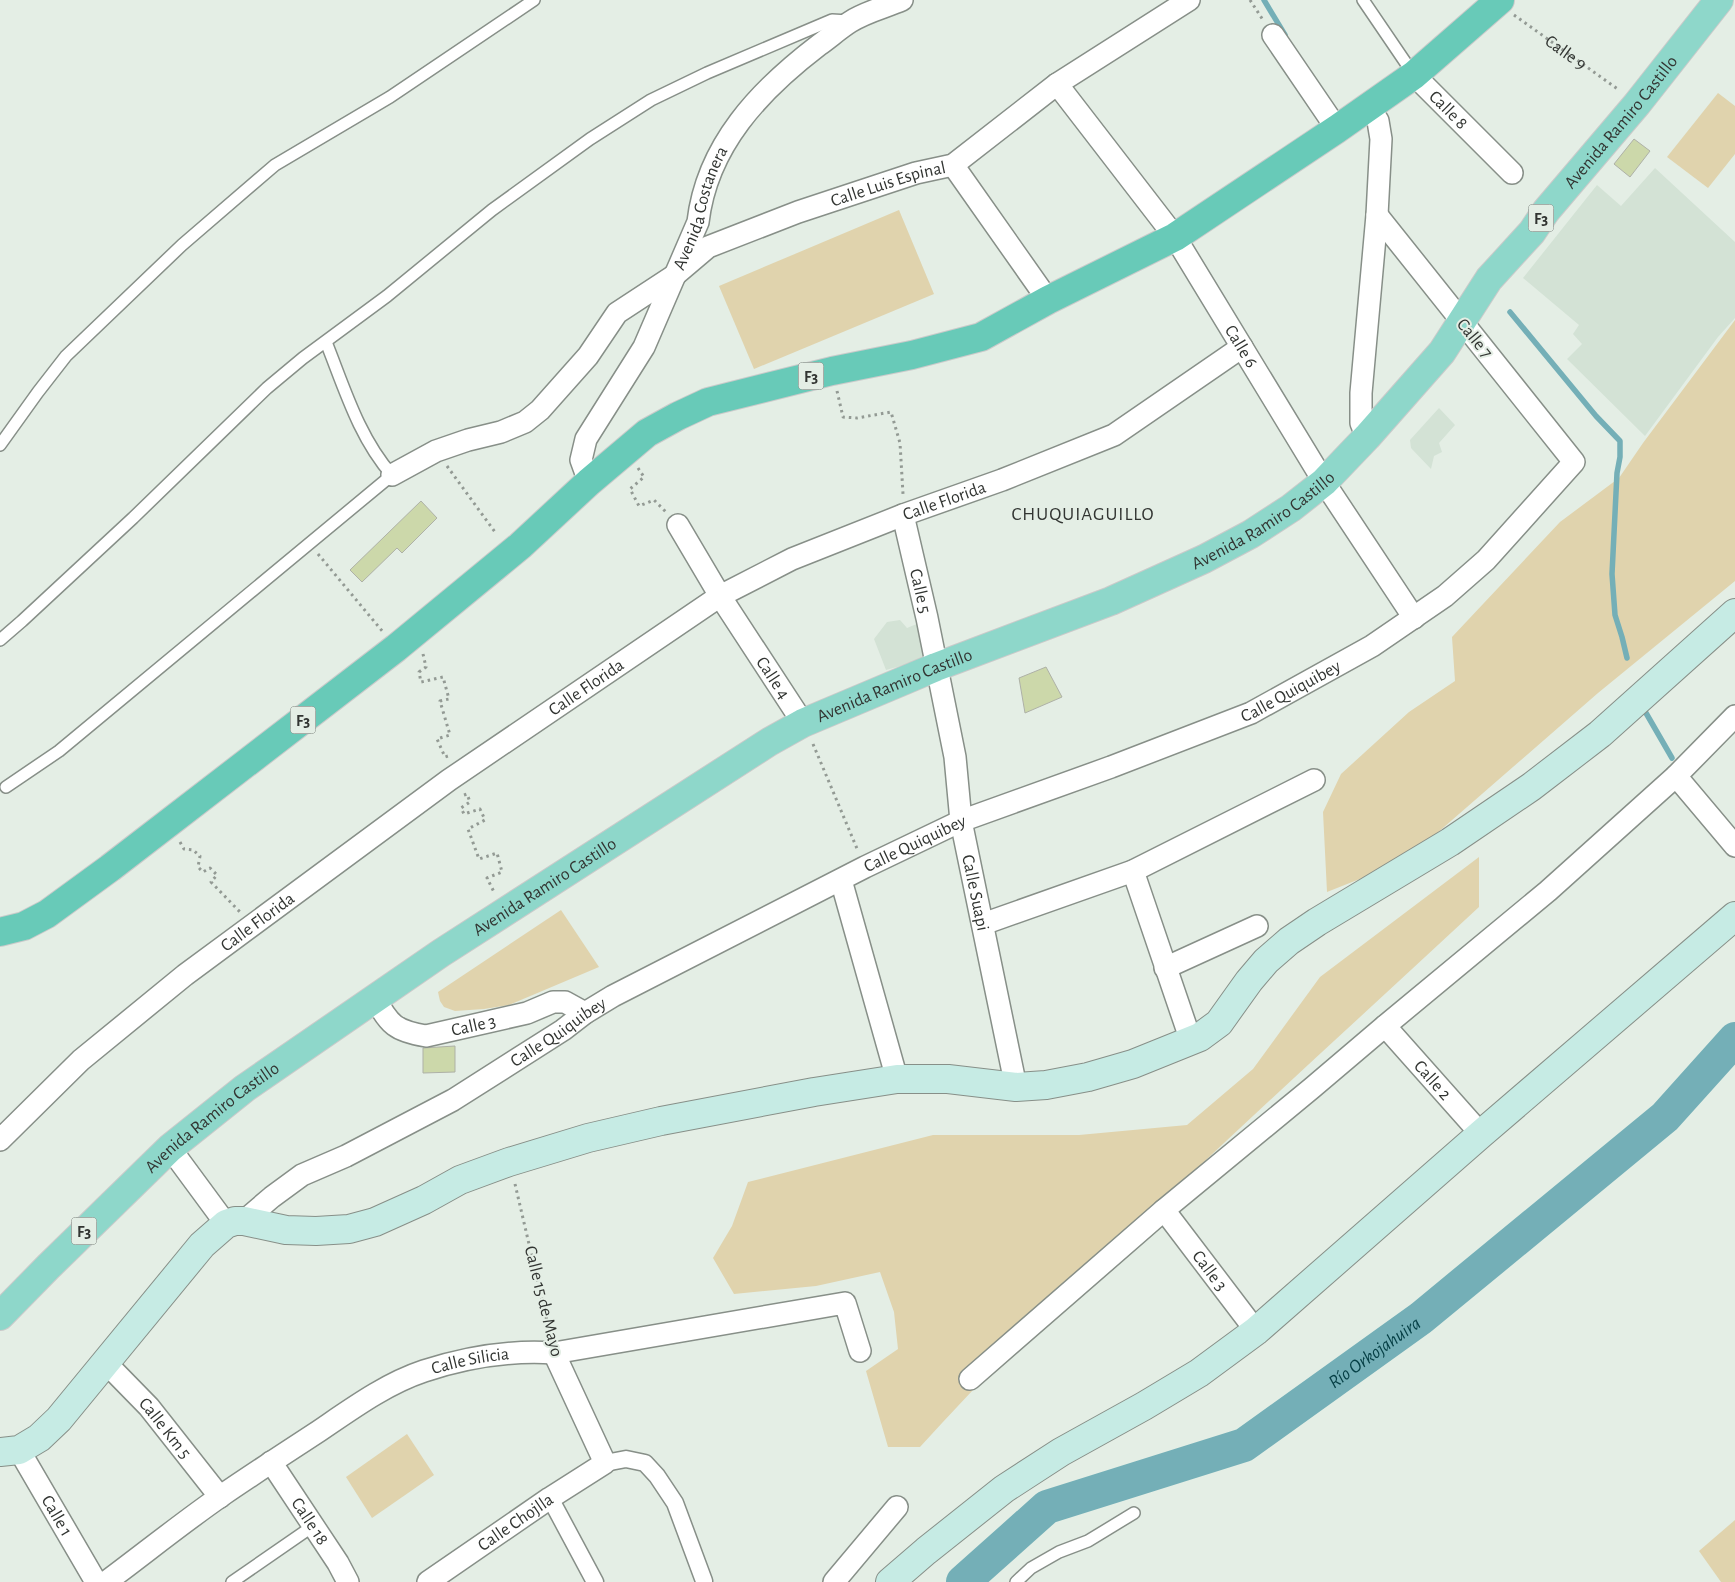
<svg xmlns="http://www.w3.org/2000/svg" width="1735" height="1582" font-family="'Alegreya Sans',sans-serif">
<rect width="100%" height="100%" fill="#e4eee5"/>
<g fill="#d3e2d5">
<polygon points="1655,168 1735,242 1735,318 1718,337 1645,436 1567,359 1582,344 1573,334 1579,325 1523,278 1597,185 1621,206"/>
<polygon points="1439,408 1455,425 1439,443 1442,452 1434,456 1431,469 1411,448 1410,440"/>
<polygon points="900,620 907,628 919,623 926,634 921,649 926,659 886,670 874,639 887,622"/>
</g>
<g fill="#e0d3ad">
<polygon points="1718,93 1735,106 1735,154 1708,188 1667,157"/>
<polygon points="899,210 934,294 754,369 719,286"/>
<polygon points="1735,320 1735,581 1598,693 1405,861 1327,892 1323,812 1341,774 1409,712 1455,681 1452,637 1560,522 1619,478 1643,443"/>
<path d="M1479 857V907C1289 1084 1094 1256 920 1447H888L866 1371 898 1349 894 1312 880 1272 816 1286 734 1294 713 1258 732 1226 748 1182 933 1135H1079L1187 1125 1253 1069 1320 977Z"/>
<polygon points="561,910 599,967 509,1005 484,1009 455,1011 444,1007 440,1001 438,992"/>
<polygon points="407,1434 434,1475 372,1518 346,1477"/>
<polygon points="1735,1520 1735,1582 1721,1582 1699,1551"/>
</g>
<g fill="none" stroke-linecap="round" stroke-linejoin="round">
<g stroke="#74afb7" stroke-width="5.5">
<polyline points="1264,0 1285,35"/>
<polyline points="1510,312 1596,416 1620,441 1620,457 1617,473 1612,574 1615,615 1622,637 1627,658"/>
<polyline points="1646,713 1672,758"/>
</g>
<path stroke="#74afb7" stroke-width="34" id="s1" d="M963 1582 1047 1507 1244 1445 1421 1318 1665 1117 1735 1039"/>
</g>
<g fill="#ccd8aa" stroke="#aeb1a7">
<polygon points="1634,139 1650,151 1630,177 1614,164"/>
<polygon points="421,501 437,518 402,553 397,548 362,582 350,570"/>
<polygon points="1046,667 1062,697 1025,713 1019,678"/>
<polygon points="455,1046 455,1072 423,1073 423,1048"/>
</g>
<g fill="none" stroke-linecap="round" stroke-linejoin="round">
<defs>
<g id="service">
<polyline points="1363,0 1414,75"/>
<polyline points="0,445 38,392 66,356 182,245 275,165 390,97 534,0"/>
<polyline points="0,640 22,621 133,518 267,388 303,358 387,296 492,210 590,139 651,100 707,73 832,20 849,21"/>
<path d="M6 787 59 751 392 475C359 438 344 387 326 342"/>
<polyline points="232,1582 313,1526"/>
<polyline points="1016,1582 1031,1568 1059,1552 1088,1541 1134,1513"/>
</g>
<g id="pedestrian">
<polyline points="605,1463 626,1459 645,1463 657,1476 675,1503 704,1581"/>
<polyline points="550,1498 595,1582"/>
</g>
<g id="minor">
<polyline points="1273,35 1337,129"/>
<path id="s3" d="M1414 75 1512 173"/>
<path id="s4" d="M1057 84 1175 237 1324 482 1414 618"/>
<polyline points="953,165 1048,300"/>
<polyline points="1367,437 1361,423 1361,393 1377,215 1381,139 1378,121 1369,106"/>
<path id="s5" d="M392 475 436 451 468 440 501 432 525 422 540 410 588 356 617 313 675 275 708 247 798 212 916 173 953 165 1057 84 1189 0"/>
<path id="s6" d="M589 482 581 460 586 439 644 347 698 222C707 145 760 90 819 45 829 38 839 29 850 22 865 12 886 7 902 0"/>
<path id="s7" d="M903 515 927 618 955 757 961 821 1016 1087"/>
<path id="s8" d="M678 525 720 596 803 723"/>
<polyline points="1676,776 1735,846"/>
<polyline points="1133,871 1191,1041"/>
<polyline points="841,880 897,1079"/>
<polyline points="983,924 1133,871 1314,780"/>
<polyline points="1165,968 1257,926"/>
<path id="s9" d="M375 998C389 1025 396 1031 426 1036L527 1013 553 1002H565L585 1013"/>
<path id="s10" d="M1385 1026 1481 1134"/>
<path id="s11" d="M0 1140 81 1060 185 975 449 780 720 596 792 559 903 515 1002 480 1114 435 1242 347"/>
<polyline points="170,1148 226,1224"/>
<path id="s12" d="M1164 1210 1256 1331"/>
<path id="s13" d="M244 1221 272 1197 302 1175 346 1156 453 1100 563 1030 585 1013 613 996 865 867 961 821 1111 767 1251 713 1372 646 1445 596 1486 560 1574 462 1377 215"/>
<path id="s14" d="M106 1363 149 1407 220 1497"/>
<polyline points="970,1379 1164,1210 1312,1088 1385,1026 1548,891 1676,776 1735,716"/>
<path id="s15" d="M19 1450 96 1582"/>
<path id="s16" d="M271 1462 338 1563 348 1582"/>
<path id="s17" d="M106 1582C145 1553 182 1523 221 1496 253 1474 284 1454 316 1433 350 1410 385 1384 424 1371 467 1357 510 1350 554 1353L845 1303 860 1351"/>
<path id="s18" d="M428 1582 550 1498 605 1463 554 1353"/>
<polyline points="834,1582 897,1507"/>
</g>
<g id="secondary">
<polyline points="0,1452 19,1450 39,1438 59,1419 202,1245 226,1224 235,1221 244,1221 286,1230 316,1231 349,1229 375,1222 424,1200 460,1180 509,1162 588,1138 661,1121 814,1092 897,1079 948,1079 1016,1087 1046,1085 1088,1077 1133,1064 1200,1037 1219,1023 1249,981 1266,961 1289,941 1317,922 1450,842 1531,787 1600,734 1735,613"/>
<polyline points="890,1582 926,1551 1004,1489 1061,1452 1144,1406 1199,1373 1256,1331 1481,1134 1735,916"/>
</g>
<g id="primary">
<path id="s19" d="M0 1316 48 1267 170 1148 245 1088 441 953 769 742 803 723 936 667 1111 601 1204 559 1251 534 1291 508 1324 482 1367 437 1442 352 1489 279 1532 232 1546 211 1637 104 1719 0"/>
</g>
<polyline id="trunk" points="0,932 24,926 47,914 110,868 396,648 520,546 589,482 647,433 678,416 708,402 832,371 912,355 981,337 1048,300 1175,237 1337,129 1414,75 1500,0"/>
</defs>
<use href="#service" stroke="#878f88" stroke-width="14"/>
<use href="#pedestrian" stroke="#878f88" stroke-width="19"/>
<use href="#minor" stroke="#878f88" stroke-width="24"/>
<use href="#secondary" stroke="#878f88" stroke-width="30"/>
<use href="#primary" stroke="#cacaca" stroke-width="30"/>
<use href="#trunk" stroke="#cacaca" stroke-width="30"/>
<g stroke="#939a94" stroke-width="3" stroke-dasharray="2.5 4" stroke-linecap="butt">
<polyline points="1250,0 1263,20"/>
<path id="s2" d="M1514 15 1619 90"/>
<polyline points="837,391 843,417 857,418 891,412 900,443 903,494"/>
<polyline points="447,466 495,532"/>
<polyline points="638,468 644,477 630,489 639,506 654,500 666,512"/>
<polyline points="318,554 383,632"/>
<polyline points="423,654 426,667 419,672 421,682 443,677 449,699 440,701 450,735 437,739 445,757 448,756"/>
<polyline points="813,744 858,851"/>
<polyline points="464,795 467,794 470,802 461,808 464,814 480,809 485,820 468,829 479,859 497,853 502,872 487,878 494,892"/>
<polyline points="180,842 184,849 193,850 200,856 198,867 203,872 210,868 217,875 211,882 240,912"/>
<polyline points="515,1184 550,1334"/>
</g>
<use href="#service" stroke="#fff" stroke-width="11"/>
<use href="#pedestrian" stroke="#fff" stroke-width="16"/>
<use href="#minor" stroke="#fff" stroke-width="21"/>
<use href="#secondary" stroke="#c6ebe4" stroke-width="28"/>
<use href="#primary" stroke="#8ed7ca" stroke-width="28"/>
<use href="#trunk" stroke="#68cab8" stroke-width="28"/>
</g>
<g text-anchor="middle" stroke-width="4" stroke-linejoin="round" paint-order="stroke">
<g fill="#e4eee5" stroke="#676c68" stroke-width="1">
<rect x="1528.5" y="204.5" width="25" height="27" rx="4"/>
<rect x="798.5" y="362.5" width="25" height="27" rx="4"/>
<rect x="290.5" y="706.5" width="25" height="27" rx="4"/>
<rect x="71.5" y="1217.5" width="25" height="27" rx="4"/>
</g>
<g font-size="16" font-weight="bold" fill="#323532">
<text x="1541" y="224">F3</text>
<text x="811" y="382">F3</text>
<text x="303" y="726">F3</text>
<text x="84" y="1237">F3</text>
</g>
<g font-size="18" fill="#323532" stroke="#e4eee5">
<text dy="6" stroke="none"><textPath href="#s2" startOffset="64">Calle 9</textPath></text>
<text dy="6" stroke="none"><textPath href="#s3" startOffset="49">Calle 8</textPath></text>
<text dy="6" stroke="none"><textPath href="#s19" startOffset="2046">Avenida Ramiro Castillo</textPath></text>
<text dy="6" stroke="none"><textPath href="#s5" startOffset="591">Calle Luis Espinal</textPath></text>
<text dy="6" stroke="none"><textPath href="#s6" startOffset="304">Avenida Costanera</textPath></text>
<text transform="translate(1475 338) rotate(51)" y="6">Calle 7</text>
<text dy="6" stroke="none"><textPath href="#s4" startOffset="321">Calle 6</textPath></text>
<text dy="6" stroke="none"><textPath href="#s11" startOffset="1148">Calle Florida</textPath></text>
<text dy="6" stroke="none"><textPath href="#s19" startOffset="1506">Avenida Ramiro Castillo</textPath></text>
<text dy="6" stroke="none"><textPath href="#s7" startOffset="78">Calle 5</textPath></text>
<text dy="6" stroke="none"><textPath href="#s8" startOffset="180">Calle 4</textPath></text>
<text dy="6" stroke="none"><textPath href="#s19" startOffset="1101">Avenida Ramiro Castillo</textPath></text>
<text dy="6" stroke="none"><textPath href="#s11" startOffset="742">Calle Florida</textPath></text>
<text dy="6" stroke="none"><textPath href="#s13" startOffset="1178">Calle Quiquibey</textPath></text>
<text dy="6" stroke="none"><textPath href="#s13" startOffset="772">Calle Quiquibey</textPath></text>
<text dy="6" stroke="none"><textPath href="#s19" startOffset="696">Avenida Ramiro Castillo</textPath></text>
<text dy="6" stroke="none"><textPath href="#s7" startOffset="385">Calle Suapi</textPath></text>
<text dy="6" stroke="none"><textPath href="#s11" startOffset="338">Calle Florida</textPath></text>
<text dy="6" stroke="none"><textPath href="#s9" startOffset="116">Calle 3</textPath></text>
<text dy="6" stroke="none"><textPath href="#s13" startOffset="368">Calle Quiquibey</textPath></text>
<text dy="6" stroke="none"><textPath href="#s10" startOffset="72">Calle 2</textPath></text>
<text dy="6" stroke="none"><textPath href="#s19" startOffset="291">Avenida Ramiro Castillo</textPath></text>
<text dy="6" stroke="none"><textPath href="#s12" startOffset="76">Calle 3</textPath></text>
<text transform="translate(544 1301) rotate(76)" y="6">Calle 15 de Mayo</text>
<text dy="6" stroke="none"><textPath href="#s17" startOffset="430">Calle Silicia</textPath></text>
<text dy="6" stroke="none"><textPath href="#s14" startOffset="88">Calle Km 5</textPath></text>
<text dy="6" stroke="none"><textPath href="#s15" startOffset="76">Calle 1</textPath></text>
<text dy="6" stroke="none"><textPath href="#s16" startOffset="71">Calle 18</textPath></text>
<text dy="6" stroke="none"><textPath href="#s18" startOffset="106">Calle Chojlla</textPath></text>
</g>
<g font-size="19" letter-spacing="1" fill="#323532" stroke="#e4eee5">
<text x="1083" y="520">CHUQUIAGUILLO</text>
</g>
<g font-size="19" font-style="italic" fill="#064046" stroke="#e4eee5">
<text dy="7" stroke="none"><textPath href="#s1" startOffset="479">Río Orkojahuira</textPath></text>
</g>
</g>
</svg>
